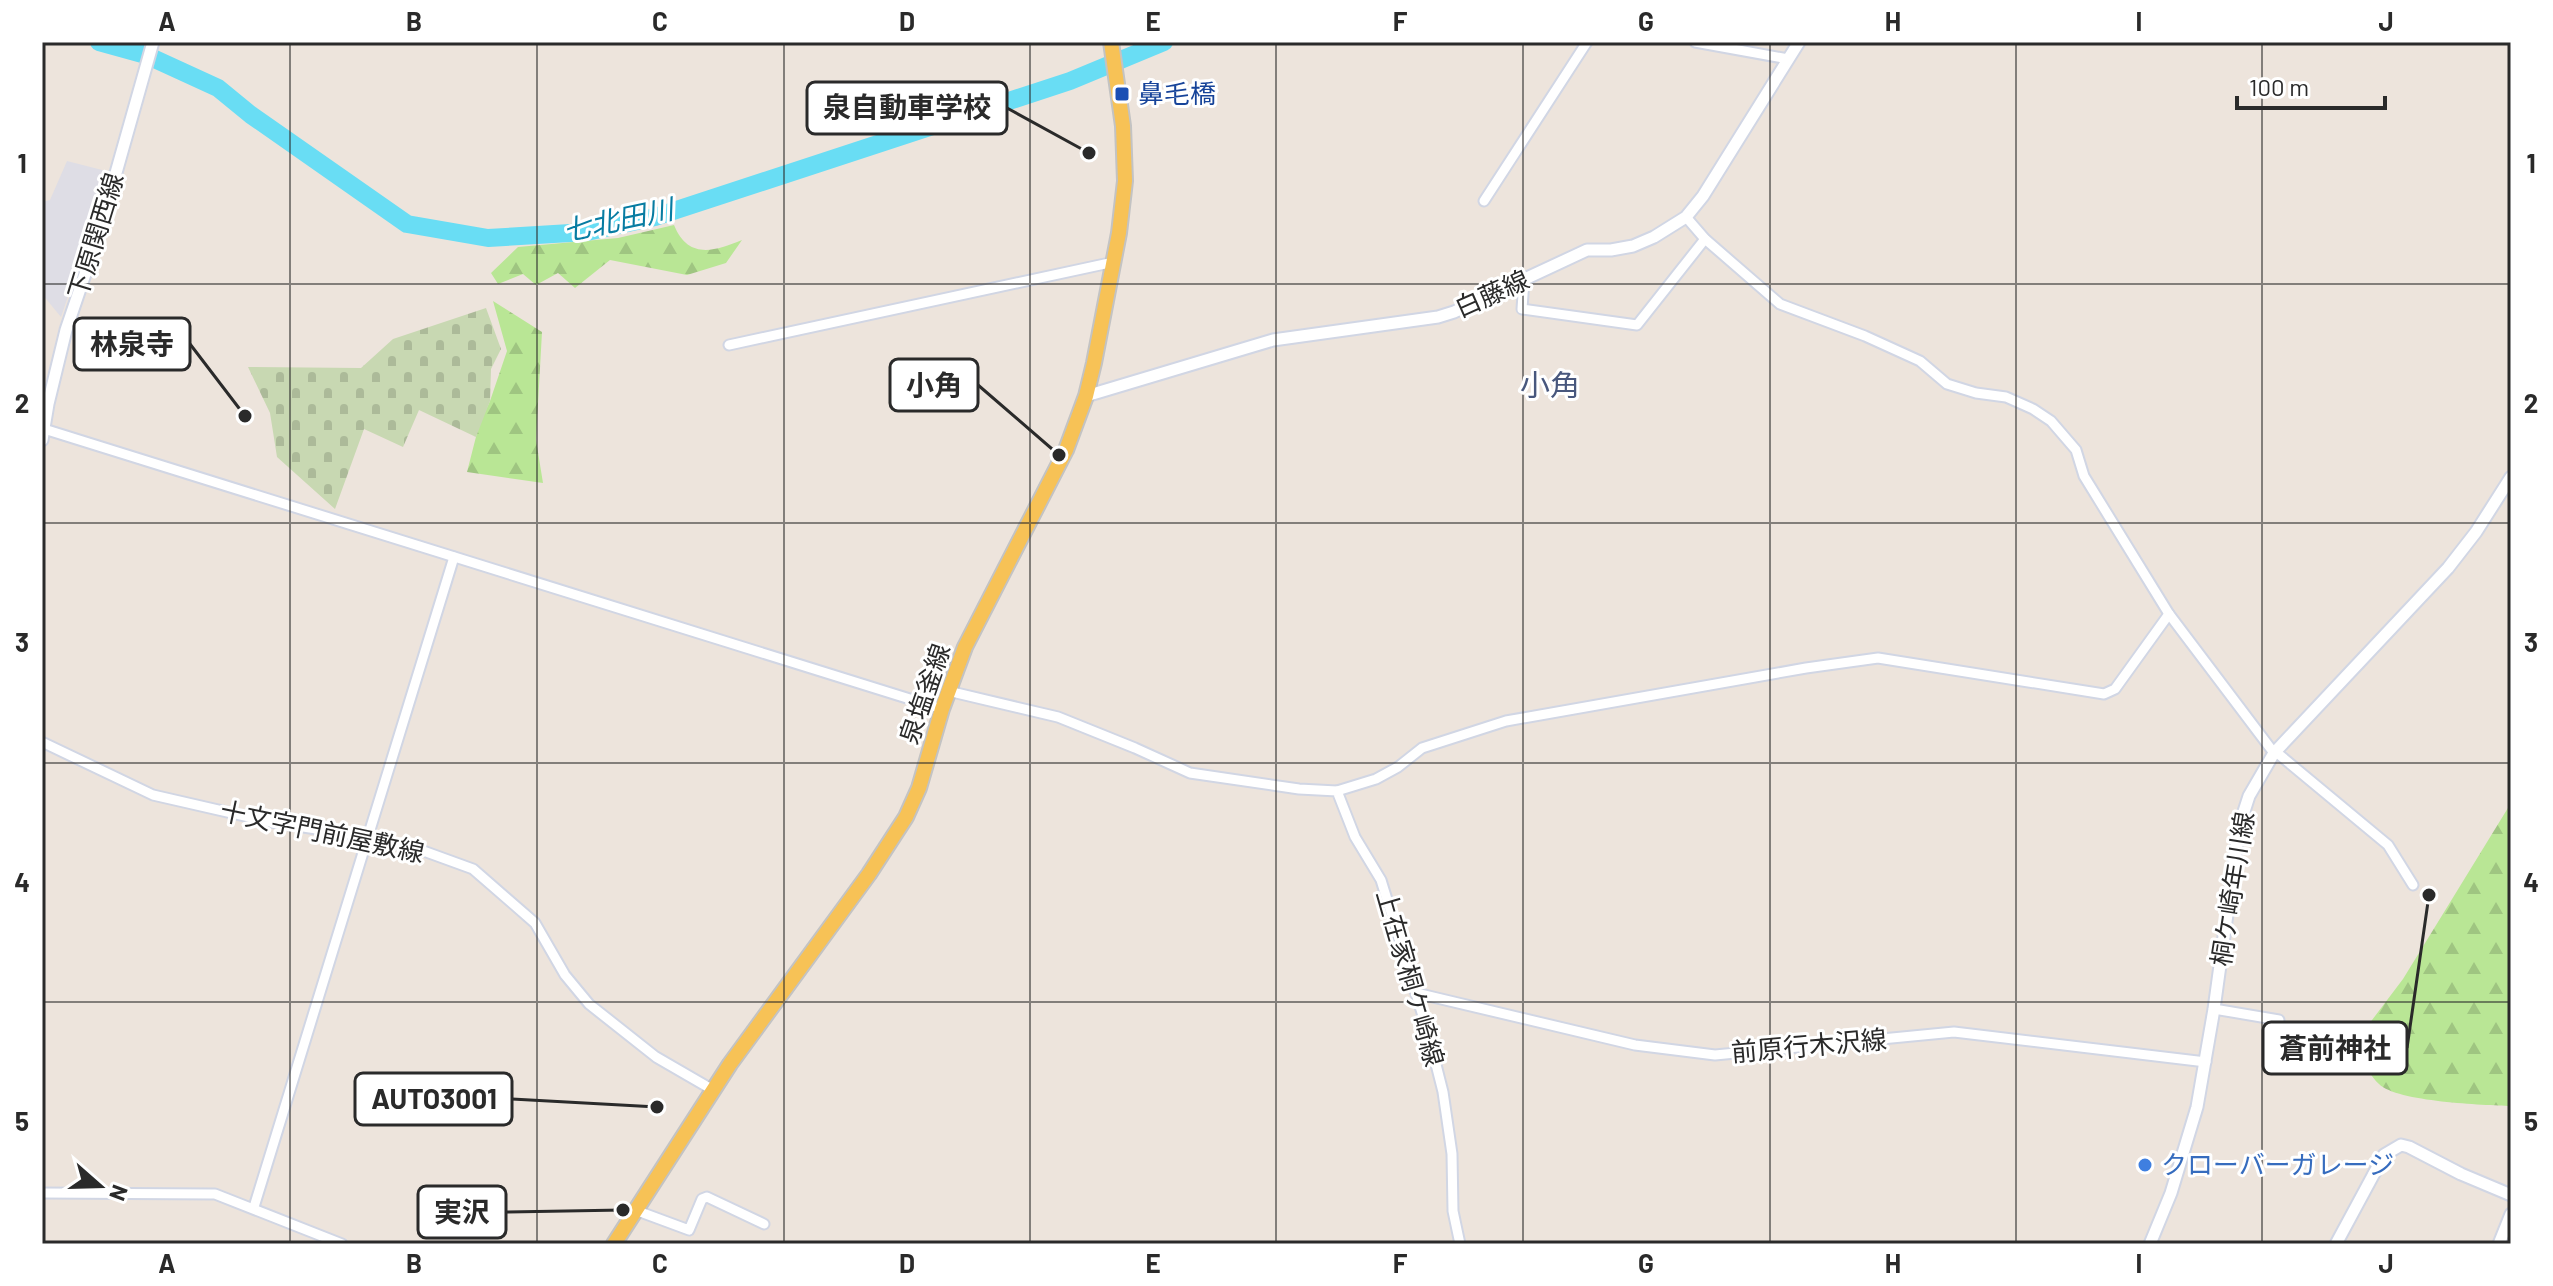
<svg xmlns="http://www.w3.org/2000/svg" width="2553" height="1286" font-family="Barlow,'Noto Sans JP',sans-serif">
<defs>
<pattern id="forest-firs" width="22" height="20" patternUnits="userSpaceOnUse" patternTransform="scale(2)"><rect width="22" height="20" fill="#b9e695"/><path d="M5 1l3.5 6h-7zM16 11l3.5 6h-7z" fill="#9fc581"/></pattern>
<pattern id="cemetery-stones" width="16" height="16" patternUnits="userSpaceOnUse" patternTransform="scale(2)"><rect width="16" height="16" fill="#c8d8b2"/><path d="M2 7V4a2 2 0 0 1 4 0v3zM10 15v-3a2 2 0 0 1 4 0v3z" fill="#acba99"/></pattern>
</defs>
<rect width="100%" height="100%" fill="#ede4dc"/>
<polygon fill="#dedde5" points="67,161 110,172 61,317 42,294 42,202 50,200"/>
<g fill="url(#forest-firs)">
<path d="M674 225C688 259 713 252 742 240L726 263 687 275 610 260 575 288 558 273 536 285 523 274 498 284 491 273 518 247 618 238Z"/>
<polygon points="493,301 542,332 536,440 543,483 467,472 479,425 490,401 507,351"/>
<path d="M2511 803V1106C2484 1105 2397 1102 2379 1084 2371 1077 2366 1066 2360 1058L2366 1028 2403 979Z"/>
</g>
<polygon fill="url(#cemetery-stones)" points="486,308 501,349 491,369 490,401 476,437 419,410 403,447 364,429 335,509 277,457 270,413 248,367 361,368 393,339"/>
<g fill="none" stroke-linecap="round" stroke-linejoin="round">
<polyline stroke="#69ddf4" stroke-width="18" points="99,42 146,55 218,88 251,115 407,224 488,238 587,232 655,217 1070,81 1164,42"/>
<defs>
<g id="minor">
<polyline points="1695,42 1788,59"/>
<polyline points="1484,201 1587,42"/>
<polyline points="1686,217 1705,239 1780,304 1865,336 1920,361 1947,384 1976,393 2006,397 2033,409 2051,421 2076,450 2084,476 2169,614 2274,753"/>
<polyline points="1524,280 1522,309 1637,325 1705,239"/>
<polyline points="729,345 1114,262"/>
<polyline points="44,429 942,709"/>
<polyline points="948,691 1058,717 1135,748 1190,773 1299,789 1337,791 1355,837 1381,880 1427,1029 1443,1092 1452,1154 1453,1211 1460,1244"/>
<polyline points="42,742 153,795 271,822 368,837 418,849 473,869 535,923 565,975 589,1004 656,1057 713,1090"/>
<polyline points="2276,752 2388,845 2413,885"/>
<polyline points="1337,791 1376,779 1398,767 1422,748 1506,721 1806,668 1878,658 2104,694 2115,689 2169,614"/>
<polyline points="1416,993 1635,1045 1715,1055 1954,1032 2206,1062"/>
<polyline points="2214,1009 2279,1020"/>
<polyline points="42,1193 215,1194 342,1244"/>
<polyline points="254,1207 454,557"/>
<polyline points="635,1210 689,1230 702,1199 707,1197 764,1224"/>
</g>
<g id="tertiary">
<polyline points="1086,396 1273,340 1438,317 1454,312 1587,250 1611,250 1633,246 1654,237 1686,217 1703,196 1799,42"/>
<polyline points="42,440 48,404 66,330 99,233 153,42"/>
<polyline points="2150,1244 2171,1193 2197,1107 2214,1009 2239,827 2249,796 2274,753 2448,568 2476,532 2511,477"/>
<polyline points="2336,1244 2384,1155 2401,1145 2409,1147 2461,1174 2511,1195"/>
<polyline points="2499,1244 2511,1214"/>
</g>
<polyline id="primary" points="614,1244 730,1064 869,874 906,817 919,788 942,709 965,647 1066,450 1086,396 1094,363 1119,233 1125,181 1123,126 1111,42"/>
</defs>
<use href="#minor" stroke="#d1d6e4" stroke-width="13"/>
<use href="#tertiary" stroke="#d1d6e4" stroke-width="15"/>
<use href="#primary" stroke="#c3c3c3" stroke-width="18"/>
<use href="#minor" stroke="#fff" stroke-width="9"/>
<use href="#tertiary" stroke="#fff" stroke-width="11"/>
<use href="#primary" stroke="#f7c256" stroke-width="14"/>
</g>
<path fill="none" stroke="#2a2a2a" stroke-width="2" stroke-opacity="0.55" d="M290 42V1244M537 42V1244M784 42V1244M1030 42V1244M1276 42V1244M1523 42V1244M1770 42V1244M2016 42V1244M2262 42V1244M42 284H2511M42 523H2511M42 763H2511M42 1002H2511"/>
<rect fill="#1a4fb4" stroke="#fff" stroke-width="3" x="1114" y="86" width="16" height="16" rx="4"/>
<circle fill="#3f7fe0" stroke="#fff" stroke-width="3" cx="2145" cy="1165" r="8"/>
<g text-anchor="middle" stroke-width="6" stroke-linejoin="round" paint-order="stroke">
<g font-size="26" fill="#164399" stroke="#fff" text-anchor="start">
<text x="1138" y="103">鼻毛橋</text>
</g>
<g font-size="26" fill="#2a2a2a" stroke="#fff">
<text transform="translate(96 236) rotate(-73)" y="9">下原関西線</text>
<text transform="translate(1492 294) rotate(-24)" y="9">白藤線</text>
<text transform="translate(925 694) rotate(-71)" y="9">泉塩釜線</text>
<text transform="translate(322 832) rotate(12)" y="9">十文字門前屋敷線</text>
<text transform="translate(2233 889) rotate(-81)" y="9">桐ケ崎年川線</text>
<text transform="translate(1410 978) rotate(74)" y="9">上在家桐ケ崎線</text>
<text transform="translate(1809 1046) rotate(-5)" y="9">前原行木沢線</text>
</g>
<g font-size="26" fill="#366cbe" stroke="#fff" text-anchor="start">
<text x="2161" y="1174">クローバーガレージ</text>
</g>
<g font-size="28" font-style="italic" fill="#077ca2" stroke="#fff">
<text transform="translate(618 220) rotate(-12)" y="10">七北田川</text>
</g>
<g font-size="30" fill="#48577d" stroke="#fff">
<text x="1550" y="396">小角</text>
</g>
</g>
<path fill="none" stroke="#2a2a2a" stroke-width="3" d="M1089 153L1007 108M245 416L190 344M1059 455L978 385M2429 895L2407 1048M657 1107L512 1099M623 1210L506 1212"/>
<g fill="#2a2a2a" stroke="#fff" stroke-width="3">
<circle cx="1089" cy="153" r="8"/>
<circle cx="245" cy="416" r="8"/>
<circle cx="1059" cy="455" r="8"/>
<circle cx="2429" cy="895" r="8"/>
<circle cx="657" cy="1107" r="8"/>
<circle cx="623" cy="1210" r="8"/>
</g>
<g fill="#fff" stroke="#2a2a2a" stroke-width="3">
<rect x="807" y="82" width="200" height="52" rx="8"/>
<rect x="74" y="318" width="116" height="52" rx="8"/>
<rect x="890" y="359" width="88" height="52" rx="8"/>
<rect x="2263" y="1022" width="144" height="52" rx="8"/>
<rect x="355" y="1073" width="157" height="52" rx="8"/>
<rect x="418" y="1186" width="88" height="52" rx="8"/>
</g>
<g font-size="28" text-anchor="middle" font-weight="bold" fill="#2a2a2a">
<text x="907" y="117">泉自動車学校</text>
<text x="132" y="354">林泉寺</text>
<text x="934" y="395">小角</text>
<text x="2335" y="1058">蒼前神社</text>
<text x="434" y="1109">AUTO3001</text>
<text x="462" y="1222">実沢</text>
</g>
<rect width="2553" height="1286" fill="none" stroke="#ffffff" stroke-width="88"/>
<g transform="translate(100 1186) rotate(110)" stroke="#ffffff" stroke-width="6" paint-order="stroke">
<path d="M0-6L14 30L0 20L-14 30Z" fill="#2a2a2a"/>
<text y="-12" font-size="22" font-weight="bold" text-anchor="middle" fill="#2a2a2a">N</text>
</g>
<path d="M2237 96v12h148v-12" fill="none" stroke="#2a2a2a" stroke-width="4"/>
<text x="2249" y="96" font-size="24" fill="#2a2a2a" stroke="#ffffff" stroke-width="6" paint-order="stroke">100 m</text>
<rect x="44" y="44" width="2465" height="1198" fill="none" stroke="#2a2a2a" stroke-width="3"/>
<g font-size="26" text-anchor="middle" font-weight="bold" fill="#2a2a2a">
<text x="167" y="31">A</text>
<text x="414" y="31">B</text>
<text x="660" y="31">C</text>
<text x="907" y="31">D</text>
<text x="1153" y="31">E</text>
<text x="1400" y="31">F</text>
<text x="1646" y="31">G</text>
<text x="1893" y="31">H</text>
<text x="2139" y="31">I</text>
<text x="2386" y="31">J</text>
<text x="22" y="173">1</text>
<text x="2531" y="173">1</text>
<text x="22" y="413">2</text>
<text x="2531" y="413">2</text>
<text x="22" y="652">3</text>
<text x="2531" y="652">3</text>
<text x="22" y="892">4</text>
<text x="2531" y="892">4</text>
<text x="22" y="1131">5</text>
<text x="2531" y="1131">5</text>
<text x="167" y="1273">A</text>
<text x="414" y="1273">B</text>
<text x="660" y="1273">C</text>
<text x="907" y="1273">D</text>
<text x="1153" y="1273">E</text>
<text x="1400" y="1273">F</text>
<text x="1646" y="1273">G</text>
<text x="1893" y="1273">H</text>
<text x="2139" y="1273">I</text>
<text x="2386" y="1273">J</text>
</g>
</svg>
